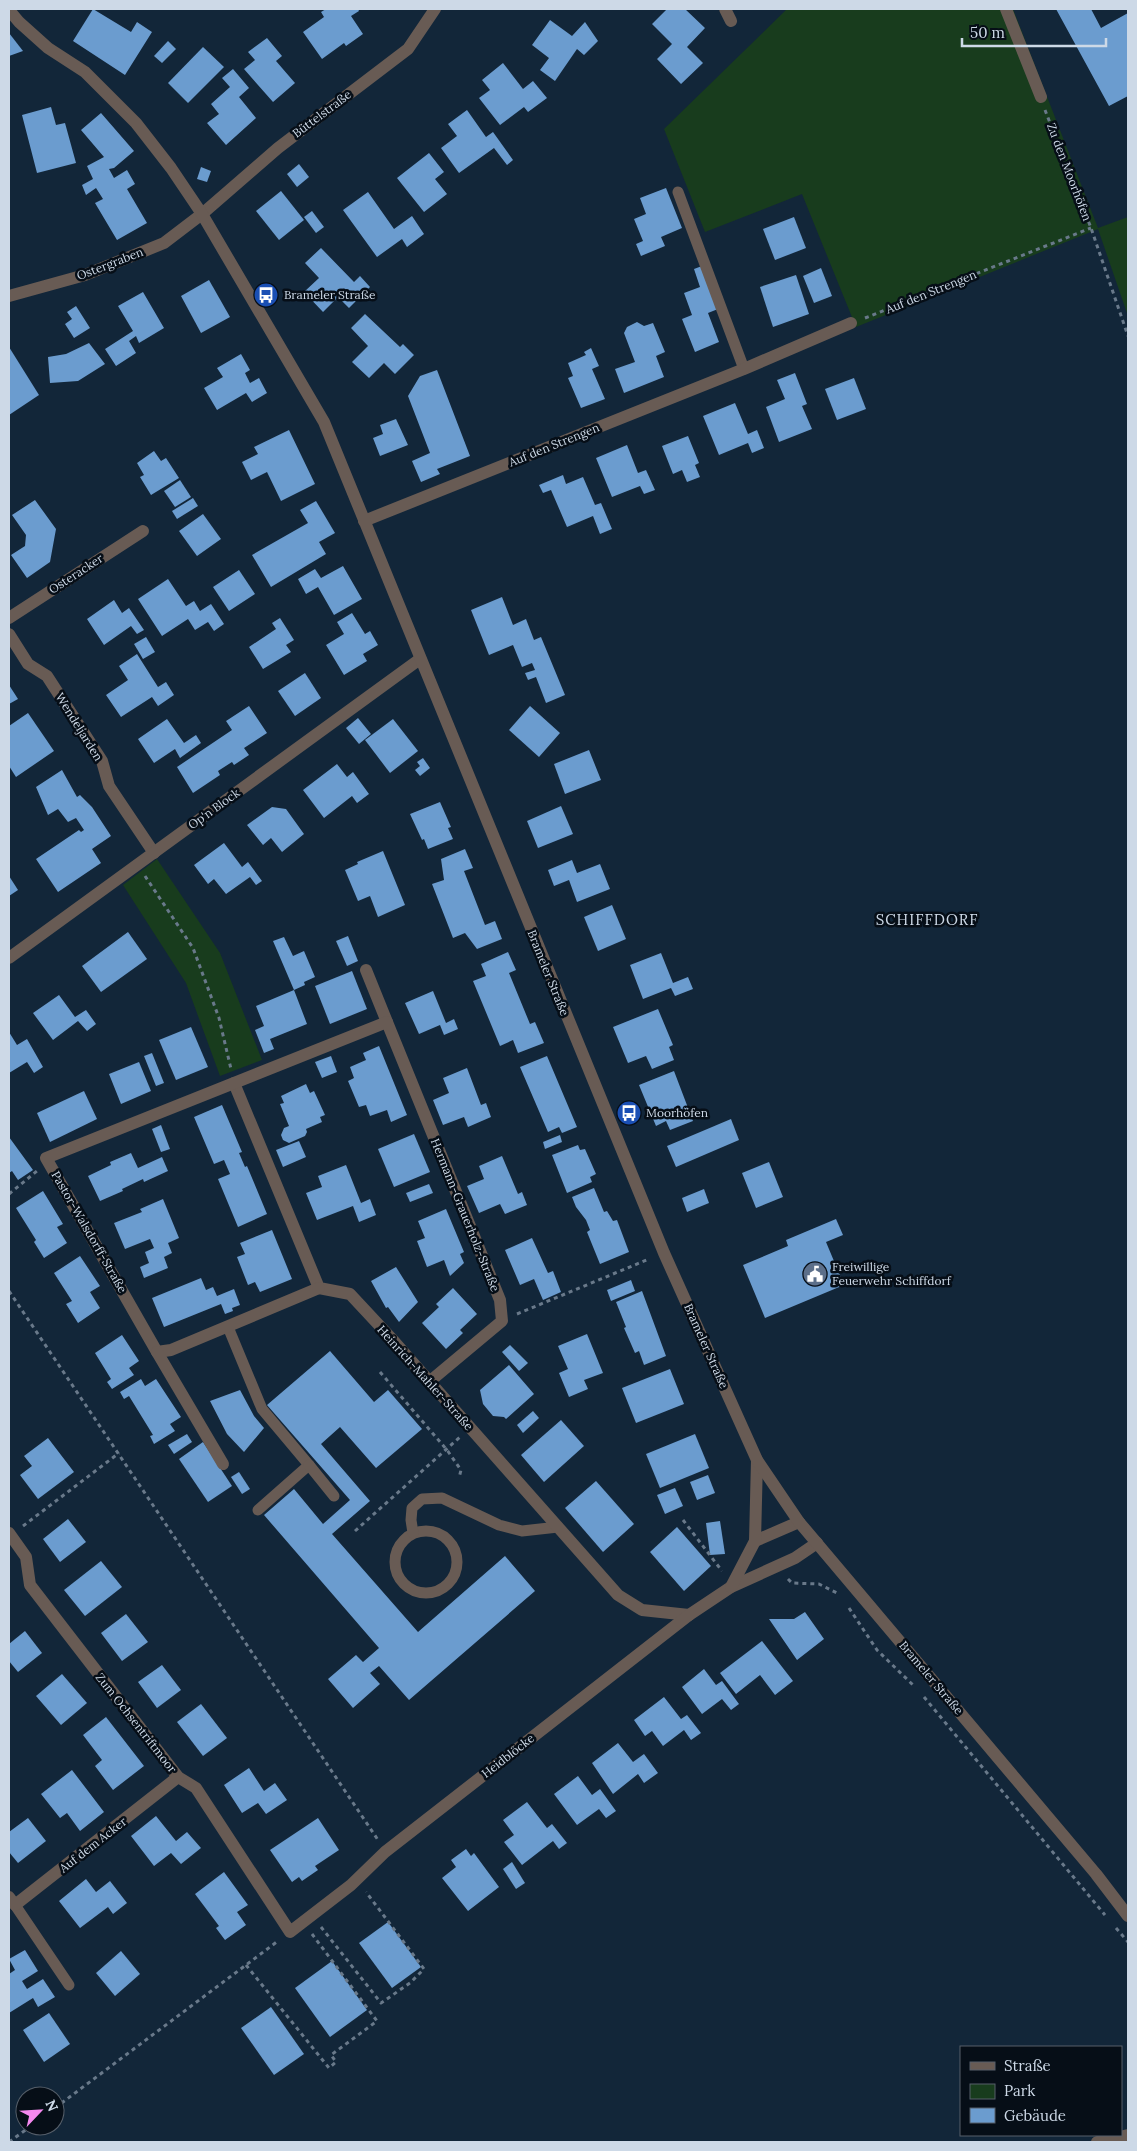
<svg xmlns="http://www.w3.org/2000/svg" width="1137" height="2151" font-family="Lora,serif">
<rect width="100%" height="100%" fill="#122639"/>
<g fill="#183c1d">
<polygon points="787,9 1013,9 1098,228 1128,217 1128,316 1098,229 856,327 802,194 705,232 664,129"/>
<polygon points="157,859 220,953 262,1060 220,1076 186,983 123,885"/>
</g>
<g fill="#6b9ccf">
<polygon points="93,9 131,32 137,22 152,32 125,75 73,41"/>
<polygon points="326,9 358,9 359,11 351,16 363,34 346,46 344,43 322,59 303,32 324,17 321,12"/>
<polygon points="667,9 685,9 705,28 687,47 703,63 681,84 657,59 672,44 652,24"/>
<polygon points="1056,9 1091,9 1101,28 1128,13 1128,96 1109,106"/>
<polygon points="550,20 572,36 585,22 598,41 584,55 577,49 555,81 540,70 549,58 532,45"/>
<polygon points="9,33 23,51 9,56"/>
<polygon points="267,38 282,56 276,61 295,83 273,102 244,69 255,60 248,52"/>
<polygon points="168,41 176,49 162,63 154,56"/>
<polygon points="203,47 224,67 188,103 168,83"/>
<polygon points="503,63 523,89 533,81 547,98 528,112 524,107 500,125 479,98 490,90 482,80"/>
<polygon points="233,69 249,88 239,97 256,118 226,145 207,123 219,114 211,104 230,87 222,78"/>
<polygon points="51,107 56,125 65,123 76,163 37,173 22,115"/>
<polygon points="467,110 486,137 493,132 513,160 507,165 494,148 459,173 441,148 457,136 448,124"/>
<polygon points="101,113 134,151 114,168 109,169 114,178 127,170 135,184 127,189 147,223 117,240 95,203 103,199 96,188 86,195 82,185 93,179 87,166 104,157 81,130"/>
<polygon points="429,153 444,172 435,179 447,194 424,212 397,178"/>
<polygon points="299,164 309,177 297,187 287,174"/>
<polygon points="201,167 211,171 207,182 197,179"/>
<polygon points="666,188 682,228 661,237 665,246 641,256 636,244 643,241 634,219 646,214 640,198"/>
<polygon points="281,191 304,220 279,240 256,211"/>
<polygon points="368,192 394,229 412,216 424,234 407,247 402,239 377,257 343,210"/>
<polygon points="312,211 324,227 316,233 304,217"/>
<polygon points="794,217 806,248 775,260 763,229"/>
<polygon points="321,248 354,282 360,276 370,287 349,308 338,297 323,312 304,292 319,278 305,263"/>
<polygon points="702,266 718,309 708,313 719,342 695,352 682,319 692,315 684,293 700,287 694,269"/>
<polygon points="821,268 832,296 814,303 803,276"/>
<polygon points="796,275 809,314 773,327 760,287"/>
<polygon points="209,280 230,317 201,333 181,296"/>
<polygon points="143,292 164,328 139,343 136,336 129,341 136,353 116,366 105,349 133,331 118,306"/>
<polygon points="76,306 90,328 74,338 65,324 72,319 67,312"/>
<polygon points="365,314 400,347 403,344 414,355 395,374 384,363 369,378 352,362 368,346 351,328"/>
<polygon points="637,322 644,326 653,323 665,352 656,356 664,377 624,393 615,369 635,362 624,333 627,327"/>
<polygon points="89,343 105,364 78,381 50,383 48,357 66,354"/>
<polygon points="9,347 39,395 9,415"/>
<polygon points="591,348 599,366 592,369 605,399 581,408 568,378 573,376 568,363 586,355 584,352"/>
<polygon points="241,354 250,370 245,373 250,383 259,378 267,393 252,402 246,393 217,410 204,388 223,377 217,368"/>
<polygon points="437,370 470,456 437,469 440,474 421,482 412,461 430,453 408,396 420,376"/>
<polygon points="795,373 807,404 802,406 812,429 779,442 766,407 785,399 777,380"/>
<polygon points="854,378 866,409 837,420 825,389"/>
<polygon points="735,403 748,434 757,430 764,448 752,453 748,443 719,455 703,416"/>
<polygon points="396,419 408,445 380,456 373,438 383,434 380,425"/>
<polygon points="289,430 315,484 281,501 267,472 251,480 242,462 258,454 254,447"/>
<polygon points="688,436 699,463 695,465 700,477 687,482 682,470 673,474 662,446"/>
<polygon points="627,445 638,473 646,470 655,490 644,494 640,486 612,497 596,458"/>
<polygon points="154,451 161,461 166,458 179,478 151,495 140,477 144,475 137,463"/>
<polygon points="563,475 566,484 583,477 595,505 601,503 612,529 600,534 593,516 567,527 551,490 543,493 539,485"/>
<polygon points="180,480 191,497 175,507 164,491"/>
<polygon points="193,498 198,506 177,519 172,511"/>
<polygon points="35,500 56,529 50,562 27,578 11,555 25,546 26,535 12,515"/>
<polygon points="316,501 335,533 319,542 326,554 271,587 252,555 308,523 300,510"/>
<polygon points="203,514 221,539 197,556 179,531"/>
<polygon points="343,566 362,599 334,615 318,587 306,594 298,579 315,569 321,578"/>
<polygon points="239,570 255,594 229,611 213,587"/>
<polygon points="168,579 186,606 194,601 200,611 211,604 224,624 214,631 208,622 195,630 188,619 162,636 138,599"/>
<polygon points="502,597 513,625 526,619 534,640 541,637 565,695 546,703 536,677 528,680 525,673 535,670 532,663 522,667 513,645 489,655 471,610"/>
<polygon points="114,600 122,613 129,608 144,630 137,634 131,626 104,645 87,619"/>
<polygon points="352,613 365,634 370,631 378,645 363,654 367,661 344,675 326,645 344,634 337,622"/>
<polygon points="280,618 294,640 286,645 291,652 263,669 249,647 276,629 272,623"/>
<polygon points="146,637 155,652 143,659 134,644"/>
<polygon points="137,654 158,687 166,682 174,695 158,706 152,697 121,717 106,695 128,680 119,666"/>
<polygon points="305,673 321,698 295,716 278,691"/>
<polygon points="9,685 18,699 9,704"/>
<polygon points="249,706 267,733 244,748 249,755 234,765 232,762 218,771 220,775 193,793 177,767 232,730 226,721"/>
<polygon points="530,706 560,733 539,757 509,730"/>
<polygon points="28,713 54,751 16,777 9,766 9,726"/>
<polygon points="358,718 371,734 359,744 346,728"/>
<polygon points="167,719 184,743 196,735 201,743 180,758 175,749 154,763 138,739"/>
<polygon points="393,719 418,751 390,773 365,740"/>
<polygon points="589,750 601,780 565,794 554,764"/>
<polygon points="423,758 430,768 420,776 415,770 420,766 417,762"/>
<polygon points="337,764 347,777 353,772 369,794 357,803 352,796 324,818 303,790"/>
<polygon points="62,770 77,797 80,795 92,807 111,836 92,849 101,863 58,892 36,859 79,830 81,832 84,830 76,818 68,822 58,809 48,815 36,787"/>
<polygon points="440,802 451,827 448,828 453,839 428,849 424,839 422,840 410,814"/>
<polygon points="561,806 573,834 538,848 527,821"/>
<polygon points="272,807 286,809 304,834 282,852 271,838 263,845 247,825"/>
<polygon points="224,843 242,867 248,862 262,881 256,885 250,877 226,894 214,879 208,884 194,865"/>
<polygon points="465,849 473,868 464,871 485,925 495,921 502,939 477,949 465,933 453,938 432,884 444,880 441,859"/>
<polygon points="383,851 405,905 378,917 370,896 358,901 345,870 358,864 357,862"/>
<polygon points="572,860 577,873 600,864 610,889 577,902 569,880 554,886 548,870"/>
<polygon points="9,876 18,890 9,896"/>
<polygon points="612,905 626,939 598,951 584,917"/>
<polygon points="128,932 147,959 101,992 82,966"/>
<polygon points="348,936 358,961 347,966 336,941"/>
<polygon points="284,937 293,956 304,951 315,977 304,982 305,985 294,990 273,941"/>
<polygon points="508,952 516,970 509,973 530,1024 535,1022 544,1043 518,1053 513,1040 500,1046 473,981 486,976 481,964"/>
<polygon points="661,953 673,983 688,977 693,989 675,996 671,988 643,999 630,965"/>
<polygon points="352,971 367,1009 330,1024 315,986"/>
<polygon points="294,990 307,1024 270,1039 274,1049 264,1053 255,1030 264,1026 256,1006"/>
<polygon points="433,991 446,1023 454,1019 458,1029 444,1035 440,1025 419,1034 405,1003"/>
<polygon points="59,995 75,1017 86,1010 96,1024 87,1031 78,1021 53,1040 33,1013"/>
<polygon points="658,1009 673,1045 669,1047 674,1060 652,1069 646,1056 628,1063 613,1027"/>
<polygon points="191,1027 208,1067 176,1080 159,1040"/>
<polygon points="9,1032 17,1045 27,1039 43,1067 34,1073 27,1062 9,1073"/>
<polygon points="379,1046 407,1115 391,1122 387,1110 370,1116 366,1105 359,1107 348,1081 354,1078 350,1067 366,1060 363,1053"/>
<polygon points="152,1053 164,1083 156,1086 144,1056"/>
<polygon points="331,1056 337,1072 322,1078 315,1062"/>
<polygon points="547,1056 577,1127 562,1133 559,1127 548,1132 520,1067"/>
<polygon points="139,1062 151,1091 121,1104 109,1074"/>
<polygon points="467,1068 481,1105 486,1103 491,1117 468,1127 464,1117 443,1125 433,1100 449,1093 443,1078"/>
<polygon points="674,1071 693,1121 670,1130 666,1121 656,1126 639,1085"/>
<polygon points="306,1084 310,1093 314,1091 325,1115 320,1117 322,1122 306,1129 307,1132 305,1136 289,1143 283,1140 281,1135 284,1128 289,1126 280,1104 284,1103 281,1096"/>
<polygon points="84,1091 97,1119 50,1142 37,1113"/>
<polygon points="222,1105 242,1152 239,1153 245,1167 247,1166 267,1214 238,1227 218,1179 230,1174 224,1160 214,1164 194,1117"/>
<polygon points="731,1119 739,1140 676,1167 667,1146"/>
<polygon points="161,1125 170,1149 161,1152 152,1129"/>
<polygon points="414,1134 430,1172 394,1187 378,1149"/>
<polygon points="560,1135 562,1142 545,1149 543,1142"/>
<polygon points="9,1137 33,1170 18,1180 12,1171 9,1173"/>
<polygon points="299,1141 306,1157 283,1167 276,1150"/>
<polygon points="578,1145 580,1150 585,1149 596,1174 590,1177 592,1182 567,1193 552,1155"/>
<polygon points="131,1153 138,1168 162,1157 168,1171 144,1182 143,1179 122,1189 123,1191 100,1201 88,1176 111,1165 110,1162"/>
<polygon points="502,1156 518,1194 522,1192 527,1205 505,1214 500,1204 479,1213 467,1186 484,1179 479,1166"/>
<polygon points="769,1162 783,1197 756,1208 742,1173"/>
<polygon points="346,1165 361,1203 370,1199 376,1215 359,1222 353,1206 317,1220 306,1193 322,1187 318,1176"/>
<polygon points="429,1184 433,1193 410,1202 406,1193"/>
<polygon points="594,1188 604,1212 607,1211 613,1221 617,1220 629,1252 600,1264 587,1232 590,1230 586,1220 576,1207 572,1197"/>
<polygon points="704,1189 709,1203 687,1212 682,1198"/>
<polygon points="43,1191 63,1224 57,1227 67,1243 44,1258 34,1242 36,1240 16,1208"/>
<polygon points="163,1199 179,1238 168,1243 172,1253 164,1257 168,1268 144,1278 140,1267 149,1263 145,1252 154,1248 150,1239 125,1249 114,1223 142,1212 140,1209"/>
<polygon points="446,1209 464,1252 460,1254 464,1263 450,1276 444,1260 427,1267 417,1241 425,1238 418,1221"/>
<polygon points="836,1219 843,1235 826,1242 844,1285 765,1318 743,1265 788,1246 786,1240"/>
<polygon points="272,1230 292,1279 260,1292 255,1282 248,1285 237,1257 245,1254 240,1243"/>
<polygon points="532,1238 548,1273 553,1271 561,1292 543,1300 534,1279 520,1285 505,1250"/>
<polygon points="80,1256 100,1286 90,1292 100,1308 78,1323 66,1304 72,1301 54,1273"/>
<polygon points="396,1267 418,1302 399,1322 388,1307 386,1308 371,1281"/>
<polygon points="201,1278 206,1290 213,1287 217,1296 234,1289 240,1305 232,1308 233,1311 225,1314 221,1304 164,1327 152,1298"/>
<polygon points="631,1280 635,1291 611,1301 607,1290"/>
<polygon points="453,1288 477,1314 460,1330 463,1333 446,1349 422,1323 439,1307 436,1304"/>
<polygon points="642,1291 666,1356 644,1365 639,1351 635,1353 624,1328 626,1327 616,1302"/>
<polygon points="587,1334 603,1373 584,1380 588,1389 569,1397 559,1373 568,1369 558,1346"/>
<polygon points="122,1335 139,1361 129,1368 134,1375 112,1389 107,1382 111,1379 95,1353"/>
<polygon points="510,1345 528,1363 519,1371 502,1352"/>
<polygon points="330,1351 374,1402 388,1390 422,1429 376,1468 340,1427 321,1444 370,1501 332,1534 418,1632 505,1556 535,1591 409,1700 379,1666 370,1673 380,1684 353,1708 328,1679 356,1655 363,1662 379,1648 264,1515 294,1489 323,1524 350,1500 267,1405"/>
<polygon points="509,1365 534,1394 506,1419 504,1417 493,1416 483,1404 480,1390"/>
<polygon points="670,1369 684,1404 636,1423 622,1388"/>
<polygon points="141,1379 145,1386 156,1379 181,1417 170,1424 175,1431 154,1444 150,1436 153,1435 129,1396 124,1399 120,1392"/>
<polygon points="240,1390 254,1416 264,1428 244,1452 227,1434 210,1401"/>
<polygon points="533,1411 539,1418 523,1433 517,1425"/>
<polygon points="561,1420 584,1446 544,1482 521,1455"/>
<polygon points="187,1434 192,1442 174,1454 168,1445"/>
<polygon points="695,1434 709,1468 660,1488 646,1454"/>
<polygon points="48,1438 74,1472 38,1499 20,1475 32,1466 24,1456"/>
<polygon points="203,1442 232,1486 208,1502 179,1459"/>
<polygon points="239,1472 250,1489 242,1494 231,1477"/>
<polygon points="708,1475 715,1493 697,1500 690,1482"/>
<polygon points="596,1481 634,1524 603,1552 565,1508"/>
<polygon points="675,1488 683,1506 665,1514 657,1495"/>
<polygon points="68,1519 86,1542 60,1562 43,1539"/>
<polygon points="720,1521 725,1554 710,1555 706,1523"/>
<polygon points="677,1527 711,1566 684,1591 650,1552"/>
<polygon points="101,1561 122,1587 85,1616 64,1590"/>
<polygon points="805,1612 824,1639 797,1660 769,1619 794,1619"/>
<polygon points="126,1614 148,1642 122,1661 101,1633"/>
<polygon points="25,1631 42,1653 18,1672 9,1661 9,1644"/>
<polygon points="762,1641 793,1681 775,1695 760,1675 736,1694 720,1673"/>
<polygon points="162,1665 181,1690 157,1708 138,1682"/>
<polygon points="704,1669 716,1685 722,1681 739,1704 731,1710 722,1699 702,1714 682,1687"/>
<polygon points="62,1674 87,1703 61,1725 36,1696"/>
<polygon points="664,1697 681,1719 687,1715 701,1733 691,1740 684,1730 663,1746 652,1731 645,1736 634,1720"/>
<polygon points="201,1704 227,1738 203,1756 177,1722"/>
<polygon points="106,1717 144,1766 113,1790 95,1766 102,1760 83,1735"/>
<polygon points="618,1743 633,1762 644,1754 658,1773 644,1783 638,1774 613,1794 592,1763"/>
<polygon points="249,1768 264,1791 275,1783 287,1800 266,1814 258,1803 242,1813 224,1785"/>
<polygon points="72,1770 104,1812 80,1831 67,1813 60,1818 41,1794"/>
<polygon points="578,1776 592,1795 600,1789 616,1811 606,1818 599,1809 577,1825 554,1794"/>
<polygon points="527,1802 547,1828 552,1824 567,1843 559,1849 553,1841 522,1865 504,1842 514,1835 503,1820"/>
<polygon points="156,1816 176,1841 187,1832 201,1848 181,1864 171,1853 154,1866 131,1836"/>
<polygon points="28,1818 46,1841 18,1863 9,1852 9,1832"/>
<polygon points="318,1818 339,1850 315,1866 318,1870 302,1881 299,1877 292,1882 270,1850"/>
<polygon points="466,1849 471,1856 474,1853 499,1887 468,1911 442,1878 456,1867 451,1860"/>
<polygon points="512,1862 525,1883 516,1889 503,1869"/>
<polygon points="224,1872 248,1905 237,1912 246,1925 225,1940 216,1928 219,1926 195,1894"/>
<polygon points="86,1879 96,1892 110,1881 127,1903 113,1914 108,1907 80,1928 59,1901"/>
<polygon points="388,1922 421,1967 392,1988 359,1943"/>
<polygon points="25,1950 38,1971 22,1981 27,1989 43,1979 55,1997 38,2007 33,1998 9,2013 9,1974 15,1970 9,1959"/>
<polygon points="121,1951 140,1974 115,1996 96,1973"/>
<polygon points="332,1961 367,2010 330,2037 295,1988"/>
<polygon points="271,2007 304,2054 274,2075 241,2028"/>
<polygon points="49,2013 70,2044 44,2062 23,2030"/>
</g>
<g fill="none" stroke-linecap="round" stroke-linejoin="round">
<g stroke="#69798a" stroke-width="3" stroke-dasharray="4 4" stroke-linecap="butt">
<polyline points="1045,110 1091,228 1128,336"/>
<polyline points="865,318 1091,228"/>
<polyline points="145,876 193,948 219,1018 231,1069"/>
<polyline points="9,1194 37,1171"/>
<polyline points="9,1291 378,1840"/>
<polyline points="517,1314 649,1259"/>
<polyline points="380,1372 447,1450 461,1470 459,1478"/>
<polyline points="683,1520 722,1571"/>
<polyline points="23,1526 119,1453"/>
<polyline points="355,1531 460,1437"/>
<polyline points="788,1579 792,1583 819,1584 837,1593"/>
<polyline points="849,1608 877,1650 913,1685"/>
<polyline points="924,1697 1105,1915"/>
<polyline points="321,1927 381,2003 410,1983 424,1969 366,1892"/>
<polyline points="1116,1928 1128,1942"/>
<polyline points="246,1965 329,2068 336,2062 331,2055 377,2021 312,1934"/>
<polyline points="55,2108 278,1941"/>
<polyline points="9,2142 31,2126"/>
</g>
<g stroke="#685b54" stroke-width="11">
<polyline points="678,192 744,369"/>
<polyline points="228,1327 262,1409 309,1465 258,1510"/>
<polyline points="309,1465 334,1496"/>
<circle cx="426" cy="1562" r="31"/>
<polyline points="413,1533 411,1520 412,1508 422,1499 442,1498 499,1525 522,1531 558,1527"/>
<polyline points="15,1905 69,1985"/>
</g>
<g stroke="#685b54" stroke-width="12">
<polyline points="725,9 731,21"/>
<polyline points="1006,9 1041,97"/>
<polyline points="9,296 85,275 164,243 202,214 278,148 408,49 435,9"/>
<polyline points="364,521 744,369 851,323"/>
<polyline points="9,618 143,531"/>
<polyline points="9,634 28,664 47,676 102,761 109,786 154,853"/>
<polyline points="9,958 420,659"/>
<polyline points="366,970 387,1022"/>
<polyline points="234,1083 319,1288 350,1294 391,1338 618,1595 642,1610 689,1615"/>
<polyline points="319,1288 171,1350 157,1352 46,1158 387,1022 500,1300 502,1321 429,1382"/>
<polyline points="157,1352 223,1464"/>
<polyline points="9,1533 26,1557 30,1585 178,1777 196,1788 290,1932 351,1885 385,1852 689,1615 731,1587 795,1558 817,1543"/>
<polyline points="755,1541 799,1522"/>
<polyline points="731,1587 755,1541 757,1460"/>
<polyline points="9,1897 15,1905 178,1777"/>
</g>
<g stroke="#685b54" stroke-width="12">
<polyline points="9,10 19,22 48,48 85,72 136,123 171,168 202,214 324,422 664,1253 757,1460 799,1522 1096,1874 1128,1916"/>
<polyline points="1097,2142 1128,2135"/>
</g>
</g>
<defs>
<symbol id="bus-disc" viewBox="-11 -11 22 22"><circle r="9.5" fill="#1a4fb4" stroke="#060e17"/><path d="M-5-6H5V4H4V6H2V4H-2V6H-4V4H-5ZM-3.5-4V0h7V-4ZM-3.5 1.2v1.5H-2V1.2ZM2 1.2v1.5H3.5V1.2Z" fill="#fff"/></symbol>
<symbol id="civic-disc" viewBox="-11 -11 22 22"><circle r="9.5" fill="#5c6f8a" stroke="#060e17"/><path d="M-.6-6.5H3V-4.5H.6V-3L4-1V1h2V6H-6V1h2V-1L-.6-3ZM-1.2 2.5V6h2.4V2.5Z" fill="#fff"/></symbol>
</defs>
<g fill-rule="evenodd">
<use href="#bus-disc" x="252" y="281" width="28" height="28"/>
<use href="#bus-disc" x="615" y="1099" width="28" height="28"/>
<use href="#civic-disc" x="801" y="1260" width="28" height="28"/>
</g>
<g text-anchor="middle" stroke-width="5" stroke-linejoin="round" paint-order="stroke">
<g font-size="12" fill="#cdd9e7" stroke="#060e17">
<text transform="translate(322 114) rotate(-37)" y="4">Büttelstraße</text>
<text transform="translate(1069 172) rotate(69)" y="4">Zu den Moorhöfen</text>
<text transform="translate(110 264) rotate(-21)" y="4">Ostergraben</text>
<text transform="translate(931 292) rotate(-22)" y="4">Auf den Strengen</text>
<text transform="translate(554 445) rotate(-22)" y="4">Auf den Strengen</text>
<text transform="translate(76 574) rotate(-33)" y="4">Osteracker</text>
<text transform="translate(79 727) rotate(58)" y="4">Wendeljarden</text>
<text transform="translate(214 809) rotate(-36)" y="4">Op'n Block</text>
<text transform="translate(548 973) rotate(68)" y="4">Brameler Straße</text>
<text transform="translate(465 1215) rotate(68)" y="4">Hermann-Grauerholz-Straße</text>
<text transform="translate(89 1232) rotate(60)" y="4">Pastor-Walsdorff-Straße</text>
<text transform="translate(706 1346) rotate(66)" y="4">Brameler Straße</text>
<text transform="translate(425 1378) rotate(48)" y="4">Heinrich-Mahler-Straße</text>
<text transform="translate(931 1678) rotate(50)" y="4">Brameler Straße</text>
<text transform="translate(136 1723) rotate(52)" y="4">Zum Ochsentriftmoor</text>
<text transform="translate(508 1756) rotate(-38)" y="4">Heidblöcke</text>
<text transform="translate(93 1845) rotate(-38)" y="4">Auf dem Acker</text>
</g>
<g font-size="12" fill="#cdd9e7" stroke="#060e17" text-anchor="start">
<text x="284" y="299">Brameler Straße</text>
<text x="646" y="1117">Moorhöfen</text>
<text x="832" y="1271">Freiwillige<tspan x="832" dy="14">Feuerwehr Schiffdorf</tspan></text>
</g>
<g font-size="15" letter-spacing="1" fill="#cdd9e7" stroke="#060e17">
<text x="927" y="925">SCHIFFDORF</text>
</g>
</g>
<rect width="1137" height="2151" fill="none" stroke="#cdd9e7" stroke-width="20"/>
<rect x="960" y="2046" width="162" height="90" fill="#060e17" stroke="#565f6a"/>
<rect x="970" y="2062" width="25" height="8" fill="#685b54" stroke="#565f6a"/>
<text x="1004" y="2071" font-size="15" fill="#cdd9e7">Straße</text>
<rect x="970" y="2084" width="25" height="15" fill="#183c1d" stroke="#565f6a"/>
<text x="1004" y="2096" font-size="15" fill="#cdd9e7">Park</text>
<rect x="970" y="2108" width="25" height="15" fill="#6b9ccf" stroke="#565f6a"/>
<text x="1004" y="2121" font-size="15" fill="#cdd9e7">Gebäude</text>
<g transform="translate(40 2111) rotate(65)"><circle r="24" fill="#060e17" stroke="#565f6a"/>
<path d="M0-4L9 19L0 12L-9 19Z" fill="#f589ef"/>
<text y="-8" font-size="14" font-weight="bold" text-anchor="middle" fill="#cdd9e7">N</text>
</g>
<path d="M962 38v8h144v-8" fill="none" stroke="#cdd9e7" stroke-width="2.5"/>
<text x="970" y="38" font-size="15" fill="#cdd9e7" stroke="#060e17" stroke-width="4" paint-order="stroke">50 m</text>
</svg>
